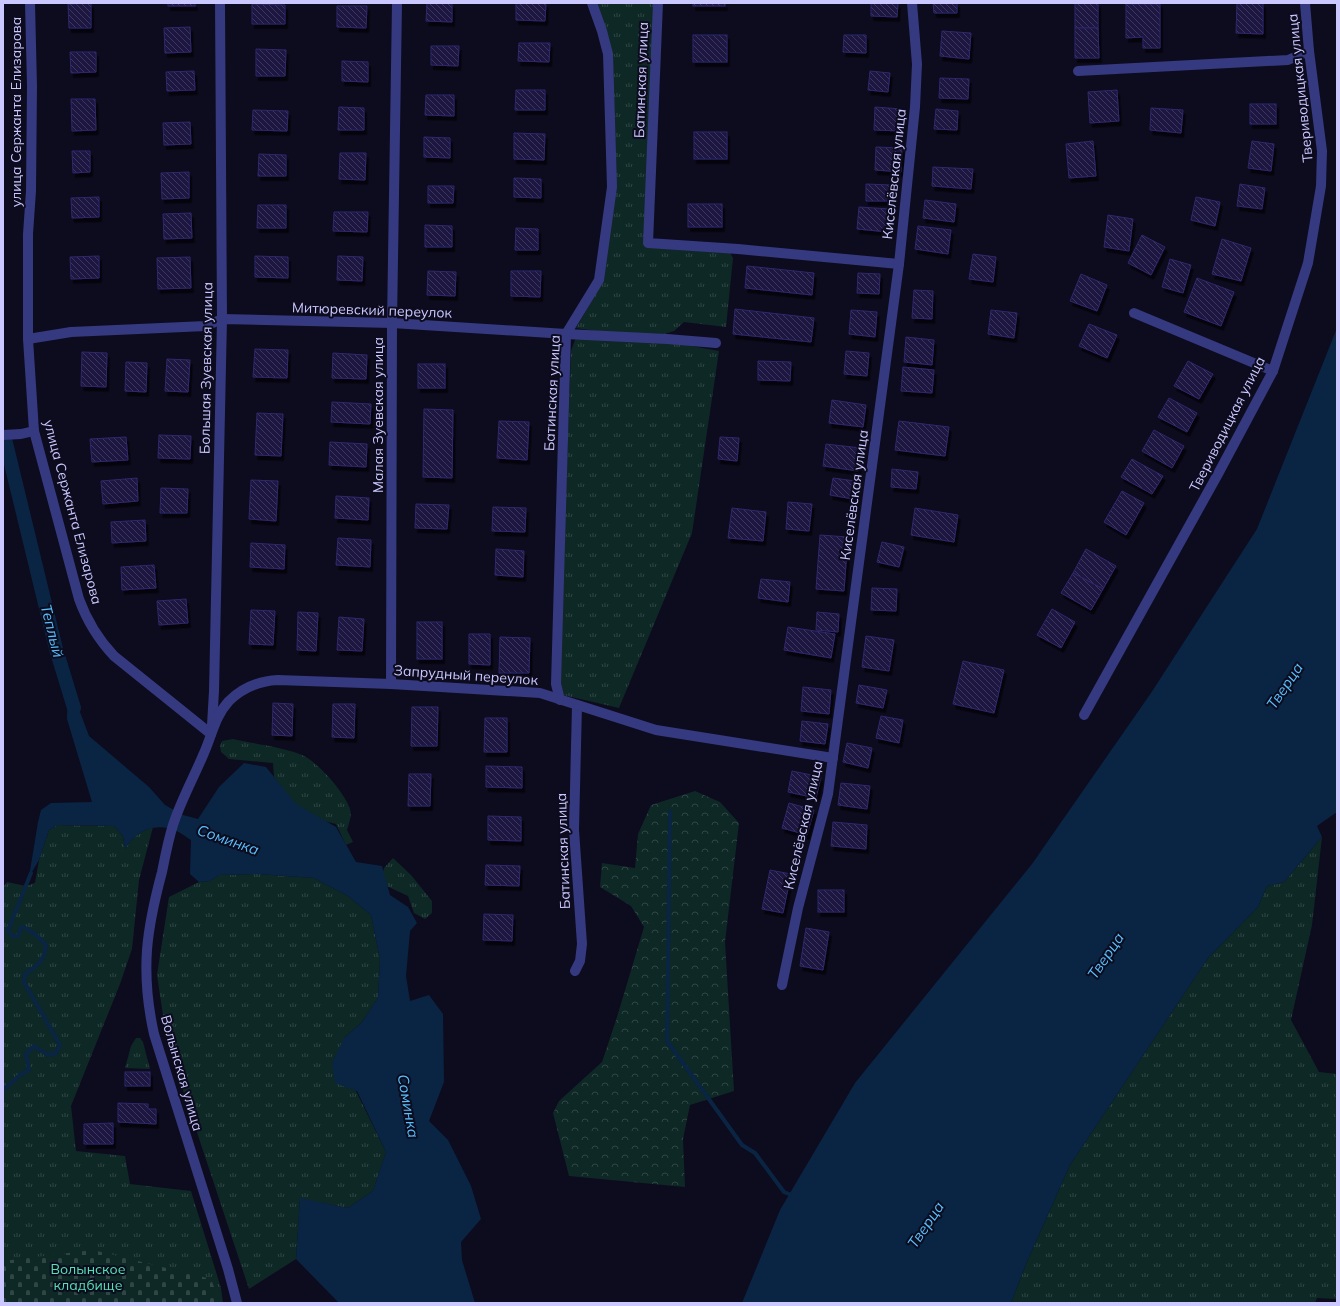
<svg xmlns="http://www.w3.org/2000/svg" width="1340" height="1306" font-family="Mulish,sans-serif">
<defs>
<pattern id="grass-tufts" width="24" height="20" patternUnits="userSpaceOnUse"><rect width="24" height="20" fill="#0e2825"/><path d="M3 7l-1-3M5 7V3M7 7l1-3M15 17l-1-3M17 17v-4M19 17l1-3" fill="none" stroke="#304646"/></pattern>
<pattern id="forest-crowns" width="20" height="18" patternUnits="userSpaceOnUse"><rect width="20" height="18" fill="#0e2825"/><path d="M2 6a3 3 0 1 1 6 0M12 15a3 3 0 1 1 6 0" fill="none" stroke="#304646"/></pattern>
<pattern id="cemetery-stones" width="16" height="16" patternUnits="userSpaceOnUse"><rect width="16" height="16" fill="#0e2825"/><path d="M2 7V4a2 2 0 0 1 4 0v3zM10 15v-3a2 2 0 0 1 4 0v3z" fill="#304646"/></pattern>
<pattern id="building-back-hatch" width="6" height="6" patternUnits="userSpaceOnUse"><rect width="6" height="6" fill="#1b1740"/><path d="M-1 5l2 2M0 0l6 6M5-1l2 2" fill="none" stroke="#3b375d"/></pattern>
<filter id="shadow"><feDropShadow dx="2.5" dy="4.5" stdDeviation="0" flood-color="#0009"/></filter>
</defs>
<rect width="100%" height="100%" fill="#0d0b1e"/>
<g fill="url(#grass-tufts)">
<polygon points="596,3 654,3 644,244 729,251 733,258 726,327 684,322 674,331 664,334 602,332 576,328 603,282 616,185 612,54"/>
<polygon points="576,337 675,343 719,351 692,533 619,708 563,695 559,684 571,351"/>
<path d="M233 739C254 744 283 747 302 755 318 762 345 793 350 809 352 816 349 823 347 830L353 842 346 845 336 824 316 819 291 804 274 777 273 763 229 759 221 752 220 746 222 741Z"/>
<path d="M57 825 114 826 123 836 125 849C134 835 138 833 153 827L139 880 132 949 120 984 71 1106 76 1151 125 1156 130 1184 191 1191 221 1288 223 1303H3V887L7 882 26 886 35 883 39 860 49 830Z"/>
<polygon points="1322,837 1312,925 1291,1020 1319,1072 1337,1074 1337,1299 1317,1298 1315,1303 1011,1303 1026,1264 1070,1165 1208,958 1258,907 1267,886 1284,882"/>
<polygon points="393,858 411,875 432,901 432,913 425,919 414,913 408,896 380,883 384,868"/>
<polygon points="258,874 314,878 348,896 371,915 380,959 378,998 362,1022 344,1038 356,1091 386,1152 373,1191 348,1208 300,1199 296,1259 249,1289 167,1042 157,975 169,897 199,882 210,881 219,875"/>
<polygon points="136,1038 140,1038 143,1042 150,1069 125,1068 131,1046"/>
</g>
<polygon fill="url(#forest-crowns)" points="695,791 720,802 739,823 725,942 734,1091 690,1105 683,1139 685,1187 569,1176 553,1113 559,1101 602,1062 617,1017 644,927 631,906 600,887 602,863 635,868 638,834 651,805"/>
<polygon fill="url(#cemetery-stones)" points="93,1250 211,1279 220,1303 3,1303 3,1261"/>
<g fill="#0a2543">
<polygon points="1337,328 1337,812 1317,826 1322,837 1284,882 1267,886 1258,907 1208,958 1070,1165 1026,1264 1011,1303 742,1303 780,1210 855,1083 1032,864 1151,693 1257,529"/>
<path d="M68 690 80 712 89 736 149 787 165 805 183 815 198 819 219 787 244 763 266 767 296 804 336 827 356 862 382 866 390 895 408 907 417 923 410 931 406 976 410 1001 429 995 443 1014 444 1082 429 1121 448 1140 471 1186 481 1219 461 1242 462 1260 475 1303H339L296 1259 300 1198 348 1208 373 1191 386 1152 357 1091 335 1083 332 1063 344 1038 362 1022 378 998 380 959 371 915 348 896 314 878 258 874 219 875 210 881 199 882 190 874 191 840C185 836 178 831 172 829 151 823 135 832 125 849L123 836 114 826 57 825 49 830 39 860 29 877 38 822 41 810 51 803 92 802 67 719Z"/>
</g>
<g fill="none" stroke-linecap="round" stroke-linejoin="round">
<g stroke="#0a2543" stroke-width="4">
<polyline points="670,812 667,1041 742,1145 755,1153 784,1192 794,1196"/>
<path d="M3 1090 20 1075 29 1070 26 1054 34 1046 48 1055 56 1053 60 1045 24 982 25 974C38 965 44 962 46 945 40 939 30 928 21 927L18 936H12L8 930 31 873"/>
</g>
<polyline stroke="#0a2543" stroke-width="14" points="6,443 56,649 74,708"/>
</g>
<g fill="url(#building-back-hatch)" stroke="#2f286c" filter="url(#shadow)">
<polygon points="91,3 91,28 69,28 68,4"/>
<rect x="168" y="3" width="27" height="3"/>
<polygon points="427,3 452,3 452,22 426,21"/>
<polygon points="516,3 546,3 545,21 516,20"/>
<rect x="693" y="3" width="32" height="3"/>
<polygon points="871,3 898,3 897,17 871,16"/>
<polygon points="933,3 957,3 957,13 934,13"/>
<rect x="1075" y="3" width="23" height="25"/>
<rect x="1126" y="3" width="34" height="1"/>
<polygon points="1237,3 1263,3 1263,34 1236,33"/>
<polygon points="252,4 285,5 285,24 252,24"/>
<polygon points="1126,4 1160,4 1160,48 1143,48 1143,37 1126,38"/>
<polygon points="337,6 367,6 366,28 337,27"/>
<polygon points="190,27 191,52 165,53 164,28"/>
<polygon points="1075,28 1098,28 1099,58 1075,58"/>
<polygon points="942,31 971,33 969,59 940,56"/>
<rect x="693" y="35" width="34" height="27"/>
<polygon points="844,35 866,35 866,53 843,52"/>
<polygon points="519,43 550,43 549,62 518,61"/>
<polygon points="431,46 459,46 458,66 431,65"/>
<polygon points="256,49 286,50 285,76 256,76"/>
<polygon points="70,52 96,52 96,72 71,73"/>
<polygon points="342,61 368,62 368,82 342,81"/>
<polygon points="194,71 195,90 167,91 166,72"/>
<polygon points="870,71 890,73 888,92 868,90"/>
<polygon points="940,78 969,79 968,99 939,98"/>
<polygon points="516,90 545,90 545,110 515,110"/>
<polygon points="1117,90 1119,121 1090,123 1088,92"/>
<polygon points="426,95 454,95 454,116 425,115"/>
<polygon points="71,99 95,99 96,130 72,131"/>
<rect x="1250" y="104" width="26" height="20"/>
<polygon points="339,107 364,108 364,130 338,130"/>
<polygon points="875,107 902,109 901,131 874,130"/>
<polygon points="1151,108 1183,110 1181,133 1150,130"/>
<polygon points="936,109 958,111 957,130 934,129"/>
<polygon points="253,110 288,111 287,131 252,130"/>
<polygon points="190,122 191,144 164,145 163,123"/>
<rect x="694" y="132" width="33" height="27"/>
<polygon points="514,133 545,134 544,160 514,159"/>
<polygon points="424,137 450,138 450,158 424,157"/>
<polygon points="1093,141 1096,176 1069,178 1066,144"/>
<polygon points="1252,141 1274,144 1271,171 1248,168"/>
<polygon points="876,147 902,148 901,172 875,170"/>
<polygon points="72,151 90,151 90,172 73,173"/>
<polygon points="340,153 366,153 365,180 339,179"/>
<polygon points="259,154 286,155 286,176 258,176"/>
<polygon points="933,167 973,169 971,189 932,186"/>
<polygon points="189,172 189,198 162,199 161,173"/>
<polygon points="514,178 541,179 541,198 514,197"/>
<polygon points="866,184 891,185 890,201 866,201"/>
<polygon points="1240,184 1265,188 1262,209 1237,206"/>
<polygon points="428,186 454,186 453,203 428,203"/>
<polygon points="99,197 99,217 72,218 71,198"/>
<polygon points="1196,197 1220,202 1215,226 1191,220"/>
<polygon points="925,200 956,204 954,222 923,218"/>
<rect x="688" y="204" width="34" height="23"/>
<polygon points="258,205 286,205 286,228 257,228"/>
<polygon points="859,207 890,209 888,232 857,229"/>
<polygon points="334,212 368,212 367,232 333,231"/>
<polygon points="191,213 192,238 164,239 163,214"/>
<polygon points="1108,215 1133,219 1129,251 1104,247"/>
<polygon points="425,225 452,226 452,247 425,247"/>
<polygon points="918,226 951,230 948,254 915,249"/>
<polygon points="516,228 538,229 538,250 515,250"/>
<polygon points="1142,235 1165,247 1151,275 1128,263"/>
<polygon points="1222,239 1251,248 1241,281 1212,274"/>
<polygon points="973,254 996,257 993,282 969,279"/>
<polygon points="99,256 99,278 71,279 70,257"/>
<polygon points="255,256 288,257 288,278 255,277"/>
<polygon points="338,256 363,257 362,281 337,280"/>
<polygon points="190,257 191,288 158,289 157,258"/>
<polygon points="1170,259 1191,265 1183,293 1162,287"/>
<polygon points="747,266 814,273 812,295 745,288"/>
<polygon points="428,271 456,272 455,296 427,295"/>
<polygon points="511,271 541,271 540,297 511,296"/>
<polygon points="858,273 880,274 879,294 857,293"/>
<polygon points="1081,274 1107,285 1097,311 1070,301"/>
<polygon points="1197,278 1234,292 1221,326 1184,312"/>
<polygon points="914,290 933,291 932,319 912,318"/>
<polygon points="735,309 814,318 811,342 733,334"/>
<polygon points="851,310 877,312 875,337 849,334"/>
<polygon points="991,310 1017,313 1014,338 988,334"/>
<polygon points="1089,324 1117,335 1107,358 1079,346"/>
<polygon points="906,337 934,340 932,365 904,362"/>
<polygon points="255,349 288,350 287,378 253,377"/>
<polygon points="846,351 869,353 867,376 844,374"/>
<polygon points="82,352 107,353 106,387 81,386"/>
<polygon points="333,353 367,355 366,379 332,378"/>
<polygon points="167,359 190,360 188,392 165,391"/>
<polygon points="758,361 791,362 790,381 758,380"/>
<polygon points="1188,361 1213,374 1199,399 1174,386"/>
<polygon points="126,362 147,363 146,392 125,391"/>
<rect x="418" y="364" width="27" height="24"/>
<polygon points="903,367 934,370 932,393 901,391"/>
<polygon points="1169,398 1197,413 1187,432 1158,417"/>
<polygon points="832,400 866,405 863,427 829,423"/>
<polygon points="332,402 371,404 370,424 331,422"/>
<polygon points="424,409 453,410 452,478 423,477"/>
<polygon points="257,413 283,414 281,456 255,455"/>
<polygon points="499,421 529,422 527,460 497,458"/>
<polygon points="899,421 949,427 945,456 895,450"/>
<polygon points="1154,430 1184,446 1172,468 1142,451"/>
<polygon points="159,435 191,436 190,459 158,458"/>
<polygon points="126,437 128,460 92,462 90,439"/>
<polygon points="720,437 739,438 737,461 718,459"/>
<polygon points="330,442 367,444 366,467 329,465"/>
<polygon points="826,444 861,448 858,471 823,466"/>
<polygon points="1132,459 1163,476 1152,494 1121,477"/>
<polygon points="892,469 918,472 916,489 891,487"/>
<polygon points="137,478 138,501 103,504 101,481"/>
<polygon points="833,478 855,481 853,499 830,495"/>
<polygon points="251,480 278,481 276,521 249,519"/>
<polygon points="161,488 188,489 187,513 160,513"/>
<polygon points="1122,491 1144,503 1126,535 1104,522"/>
<polygon points="336,496 369,498 368,520 335,518"/>
<polygon points="788,502 812,504 809,531 786,529"/>
<polygon points="416,504 449,505 447,529 415,528"/>
<polygon points="493,507 526,508 525,532 492,531"/>
<polygon points="732,508 766,512 763,541 728,538"/>
<polygon points="915,508 958,515 954,542 911,535"/>
<polygon points="145,520 146,541 112,543 111,522"/>
<polygon points="820,535 848,537 844,591 816,589"/>
<polygon points="338,538 371,540 370,567 336,565"/>
<polygon points="882,542 904,547 899,567 877,562"/>
<polygon points="251,543 285,545 284,569 250,567"/>
<polygon points="496,549 524,551 523,577 495,575"/>
<polygon points="1086,549 1116,566 1103,589 1073,573"/>
<polygon points="154,565 156,588 122,590 121,567"/>
<polygon points="1073,573 1103,589 1091,610 1061,593"/>
<polygon points="761,579 790,582 788,602 758,598"/>
<polygon points="872,588 897,589 896,611 871,610"/>
<polygon points="186,599 188,623 159,625 157,601"/>
<polygon points="1052,609 1075,622 1061,648 1037,635"/>
<polygon points="251,610 275,611 273,645 249,644"/>
<polygon points="298,612 318,613 316,651 297,650"/>
<polygon points="817,612 839,614 838,632 816,630"/>
<polygon points="339,617 364,619 362,651 337,650"/>
<rect x="417" y="622" width="25" height="37"/>
<polygon points="788,627 835,634 831,658 784,650"/>
<polygon points="469,634 490,634 490,665 469,664"/>
<polygon points="866,636 894,640 889,671 862,667"/>
<polygon points="500,637 530,638 529,673 499,673"/>
<polygon points="963,661 1004,670 994,713 953,704"/>
<polygon points="859,685 887,690 883,708 856,703"/>
<polygon points="803,687 831,690 829,714 801,711"/>
<polygon points="273,703 293,704 292,736 272,735"/>
<polygon points="333,704 355,704 354,738 332,737"/>
<polygon points="412,707 438,707 437,746 411,746"/>
<polygon points="881,716 903,720 899,743 876,738"/>
<polygon points="485,718 507,718 507,752 484,752"/>
<polygon points="802,721 828,724 825,744 800,741"/>
<polygon points="847,743 872,748 868,768 843,762"/>
<polygon points="486,766 522,767 522,788 486,787"/>
<polygon points="792,771 821,777 816,798 788,792"/>
<polygon points="409,774 431,774 430,806 408,806"/>
<polygon points="841,783 870,786 867,809 838,805"/>
<polygon points="789,803 814,810 807,835 782,828"/>
<polygon points="488,816 521,817 521,841 488,840"/>
<polygon points="833,822 867,825 866,849 831,846"/>
<polygon points="486,865 520,866 519,886 485,885"/>
<polygon points="770,870 791,874 783,913 762,909"/>
<rect x="818" y="890" width="26" height="22"/>
<polygon points="484,914 513,915 512,941 483,940"/>
<polygon points="806,928 829,932 823,970 800,966"/>
<rect x="125" y="1072" width="25" height="14"/>
<polygon points="118,1103 148,1104 148,1109 156,1109 156,1124 118,1122"/>
<polygon points="113,1123 113,1144 84,1144 84,1124"/>
</g>
<g fill="none" stroke-linecap="round" stroke-linejoin="round">
<g stroke="#35397f" stroke-width="10">
<path d="M30 3 32 86 31 191 28 234V339L34 431 79 599C87 621 98 639 114 656L211 734"/>
<polyline points="658,3 648,243 738,249 899,264"/>
<polyline points="1078,71 1288,60 1309,51"/>
<polyline points="1134,313 1273,371"/>
<polyline points="28,339 71,332 206,326 222,319 392,323 566,334 667,339 716,343"/>
<polyline points="3,435 21,434 34,431"/>
<polyline points="391,684 392,323 397,3"/>
<polyline points="560,700 556,684 566,334 599,280 612,187 608,54 602,31 592,3"/>
<polyline points="1084,715 1218,474 1273,371 1308,263 1321,186 1322,151 1309,51 1305,3"/>
<polyline points="212,725 214,691 222,319 220,3"/>
<polyline points="575,971 580,961 582,944 574,830 577,705"/>
<polyline points="782,985 798,908 828,794 899,264 915,107 917,64 912,3"/>
<path d="M237 1303 228 1269 154 1034C148 1007 145 978 147 950 149 924 155 898 162 872 165 857 168 841 173 825 181 800 194 777 204 753 212 735 215 716 229 701 242 688 259 681 278 680L391 684 540 693 656 730 833 758"/>
</g>
</g>
<g text-anchor="middle" stroke-width="4" stroke-linejoin="round" paint-order="stroke">
<g font-size="14" fill="#cac8ff" stroke="#0d0b1e">
<text transform="translate(641 80) rotate(-88)" y="5">Батинская улица</text>
<text transform="translate(1300 88) rotate(-96)" y="5">Твериводицкая улица</text>
<text transform="translate(16 112) rotate(-90)" y="5">улица Сержанта Елизарова</text>
<text transform="translate(894 174) rotate(-84)" y="5">Киселёвская улица</text>
<text transform="translate(372 310) rotate(2)" y="5">Митюревский переулок</text>
<text transform="translate(206 368) rotate(-89)" y="5">Большая Зуевская улица</text>
<text transform="translate(552 393) rotate(-87)" y="5">Батинская улица</text>
<text transform="translate(378 415) rotate(-90)" y="5">Малая Зуевская улица</text>
<text transform="translate(1227 424) rotate(-63)" y="5">Твериводицкая улица</text>
<text transform="translate(854 495) rotate(-82)" y="5">Киселёвская улица</text>
<text transform="translate(73 512) rotate(75)" y="5">улица Сержанта Елизарова</text>
<text transform="translate(466 675) rotate(4)" y="5">Запрудный переулок</text>
<text transform="translate(803 825) rotate(-77)" y="5">Киселёвская улица</text>
<text transform="translate(563 851) rotate(-92)" y="5">Батинская улица</text>
<text transform="translate(182 1073) rotate(74)" y="5">Волынская улица</text>
</g>
<g font-size="14" fill="#52e1b0" stroke="#0d0b1e">
<text x="88" y="1274">Волынское<tspan x="88" dy="16">кладбище</tspan></text>
</g>
<g font-size="15" font-style="italic" fill="#56c1ff" stroke="#0d0b1e">
<text transform="translate(52 631) rotate(76)" y="5">Теплый</text>
<text transform="translate(1285 686) rotate(-56)" y="5">Тверца</text>
<text transform="translate(228 840) rotate(19)" y="5">Соминка</text>
<text transform="translate(1106 956) rotate(-56)" y="5">Тверца</text>
<text transform="translate(408 1106) rotate(80)" y="5">Соминка</text>
<text transform="translate(926 1225) rotate(-56)" y="5">Тверца</text>
</g>
</g>
<rect width="1340" height="1306" fill="none" stroke="#cac8ff" stroke-width="8"/>
</svg>
